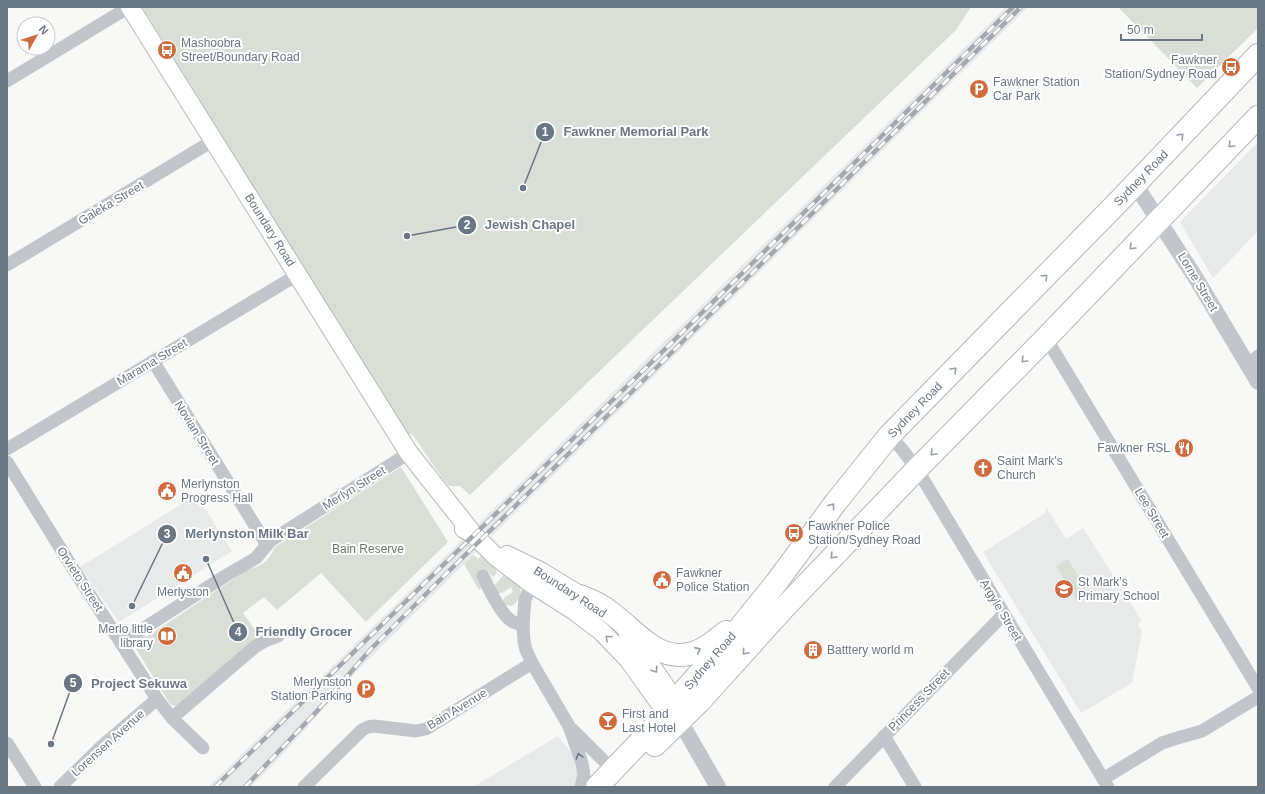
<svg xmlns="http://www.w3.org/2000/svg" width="1265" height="794" font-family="Helvetica,sans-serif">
<rect width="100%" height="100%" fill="#f8f8f6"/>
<g fill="#e8eae9">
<polygon points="1006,7 1028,7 492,536 478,524"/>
<polygon points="1258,142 1258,231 1213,278 1180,222"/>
<polygon points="196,495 232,551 119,622 80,567"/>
<polygon points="1046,507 1066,539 1083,528 1142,621 1138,624 1142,631 1132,683 1081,713 983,552 1045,513"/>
<polygon points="464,538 477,551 356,672 275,763 251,787 208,787"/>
<polygon points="558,736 599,787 473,787"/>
</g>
<g fill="#d9ded7">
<polygon points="142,7 971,7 956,30 470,495 460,486 449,486 442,478 413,435 407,433"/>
<polygon points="1118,7 1258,7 1258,28 1197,88"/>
<path d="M401 467 448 542 366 622 321 573 277 610 264 597 243 613 261 638 180 706H174L170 704 136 649 134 643 136 639 140 637 148 636 247 570C262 566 268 562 275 547Z"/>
<path d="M473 555 478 559 482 555 496 568C497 572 497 574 493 577L488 571 484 570 477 576V579L481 588 479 590 464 564Z"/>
<polygon points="1068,559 1090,596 1078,603 1056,566"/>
<path d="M506 572 520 583C522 592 520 602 511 606L505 605 503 601 505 597 513 592 511 587 502 593H498L494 586Z"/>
</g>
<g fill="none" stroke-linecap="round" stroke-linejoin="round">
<defs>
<g id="secondary">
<polyline points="130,7 409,453 473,534"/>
<polyline points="464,529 473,534 494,555 508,566 532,584 573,610 601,631 628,659 666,712 676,719"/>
<polyline points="507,555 540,571 591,602"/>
<polyline points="628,635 640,649 669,692 675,701 678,714"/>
</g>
<g id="trunk">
<path d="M580 596C591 600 601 604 610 612 634 629 655 661 689 654 703 651 715 641 726 632"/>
<polyline points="655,745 698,703 783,609 917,469 1046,338 1258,117"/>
<polyline points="597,787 655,726 675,701 738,630 776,583 836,502 889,436 1124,196 1258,55"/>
</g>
</defs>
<use href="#secondary" stroke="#b5b9bd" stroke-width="20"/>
<use href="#trunk" stroke="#b5b8bb" stroke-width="24"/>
<g stroke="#c2c5c9" stroke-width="13">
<polyline points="7,81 129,7"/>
<polyline points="7,265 214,140"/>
<polyline points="1046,338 1258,688"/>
<polyline points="153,361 267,545"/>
<polyline points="1248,366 1258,356"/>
<polyline points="889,436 901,448 917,469 1108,787"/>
<polyline points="7,449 297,275"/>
<polyline points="7,462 72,567 157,699 172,718 203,748"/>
<path d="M483 576C487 586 501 613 509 619 513 623 518 624 523 625"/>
<polyline points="537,576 525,599 523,625 524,641 526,650 532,663 569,726 582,763 584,775 581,787"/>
<polyline points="121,643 225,576 256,558 270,541 409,453"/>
<polyline points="172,718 256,646 265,641 278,636"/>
<polyline points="573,730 605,762 616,767"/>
<polyline points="884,736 915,787"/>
<polyline points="7,743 35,787"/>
<polyline points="1103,779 1162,743 1174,739 1202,731 1258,697"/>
<polyline points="60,787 101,747 157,699"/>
<polyline points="304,787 362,730 368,727 374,726 416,731 426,729 532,663"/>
<polyline points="835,787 1004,614"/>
</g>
<g stroke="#c2c5c9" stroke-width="16">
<polyline points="1135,184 1197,280 1258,382"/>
<polyline points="680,721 718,787"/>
</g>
<use href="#secondary" stroke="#fff" stroke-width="18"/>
<use href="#trunk" stroke="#fff" stroke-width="22"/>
<defs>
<g id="rail">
<polyline points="215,787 660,354 1013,7"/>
<polyline points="245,787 318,710 370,650 449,571 653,371 1021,7"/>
</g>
</defs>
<use href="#rail" stroke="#a4a8ae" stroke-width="4.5"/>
<use href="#rail" stroke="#fff" stroke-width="3" stroke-dasharray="9" stroke-linecap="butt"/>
</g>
<defs><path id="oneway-chevron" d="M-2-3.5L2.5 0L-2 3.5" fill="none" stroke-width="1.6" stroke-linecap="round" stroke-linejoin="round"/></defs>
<g stroke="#979fa8">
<use href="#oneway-chevron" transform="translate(1181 136) rotate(-47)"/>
<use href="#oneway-chevron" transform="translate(1231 145) rotate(134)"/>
<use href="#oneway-chevron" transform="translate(1132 247) rotate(134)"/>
<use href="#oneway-chevron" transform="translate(1045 277) rotate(-46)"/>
<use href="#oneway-chevron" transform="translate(1024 360) rotate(134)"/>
<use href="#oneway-chevron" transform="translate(954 370) rotate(-46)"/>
<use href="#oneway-chevron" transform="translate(933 453) rotate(134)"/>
<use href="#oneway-chevron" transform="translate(832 506) rotate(-53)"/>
<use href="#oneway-chevron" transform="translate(833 556) rotate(134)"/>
<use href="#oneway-chevron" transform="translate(608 638) rotate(-137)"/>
<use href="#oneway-chevron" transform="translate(698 650) rotate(-24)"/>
<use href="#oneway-chevron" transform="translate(745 652) rotate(131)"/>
<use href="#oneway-chevron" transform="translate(655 670) rotate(56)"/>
</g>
<use stroke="#6b7683" href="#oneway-chevron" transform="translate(579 756) rotate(-108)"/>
<defs>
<symbol id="bus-disc" viewBox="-11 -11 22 22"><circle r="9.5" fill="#ce6c40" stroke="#fff"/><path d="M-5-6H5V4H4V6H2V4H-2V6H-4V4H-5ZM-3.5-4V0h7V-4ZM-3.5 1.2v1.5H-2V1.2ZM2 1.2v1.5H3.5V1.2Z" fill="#fff"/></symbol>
<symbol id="parking-disc" viewBox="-11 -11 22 22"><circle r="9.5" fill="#ce6c40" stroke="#fff"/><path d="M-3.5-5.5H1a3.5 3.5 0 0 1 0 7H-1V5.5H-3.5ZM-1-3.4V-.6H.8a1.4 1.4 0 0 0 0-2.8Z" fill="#fff"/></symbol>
<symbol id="restaurant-disc" viewBox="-11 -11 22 22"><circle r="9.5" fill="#ce6c40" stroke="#fff"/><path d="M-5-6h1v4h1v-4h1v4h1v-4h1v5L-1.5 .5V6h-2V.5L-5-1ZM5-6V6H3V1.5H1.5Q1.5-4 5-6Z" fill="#fff"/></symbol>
<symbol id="church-disc" viewBox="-11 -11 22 22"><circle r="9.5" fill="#ce6c40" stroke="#fff"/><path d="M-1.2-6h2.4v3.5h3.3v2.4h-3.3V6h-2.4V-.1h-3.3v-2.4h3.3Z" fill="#fff"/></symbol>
<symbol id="civic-disc" viewBox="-11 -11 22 22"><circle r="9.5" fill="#ce6c40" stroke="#fff"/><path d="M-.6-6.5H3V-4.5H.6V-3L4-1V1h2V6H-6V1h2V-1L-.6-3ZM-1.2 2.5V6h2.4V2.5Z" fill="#fff"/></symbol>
<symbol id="school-disc" viewBox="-11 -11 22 22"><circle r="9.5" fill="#ce6c40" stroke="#fff"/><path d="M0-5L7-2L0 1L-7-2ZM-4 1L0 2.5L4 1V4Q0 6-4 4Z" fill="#fff"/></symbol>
<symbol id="library-disc" viewBox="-11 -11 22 22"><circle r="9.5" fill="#ce6c40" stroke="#fff"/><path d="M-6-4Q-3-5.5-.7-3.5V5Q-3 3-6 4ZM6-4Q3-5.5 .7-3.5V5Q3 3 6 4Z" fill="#fff"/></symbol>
<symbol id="building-disc" viewBox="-11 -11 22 22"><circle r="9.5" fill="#ce6c40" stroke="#fff"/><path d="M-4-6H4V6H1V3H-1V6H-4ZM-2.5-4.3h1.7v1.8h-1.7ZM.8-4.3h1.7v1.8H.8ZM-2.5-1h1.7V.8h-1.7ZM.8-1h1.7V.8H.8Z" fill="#fff"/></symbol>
<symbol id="bar-disc" viewBox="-11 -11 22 22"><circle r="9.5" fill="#ce6c40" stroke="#fff"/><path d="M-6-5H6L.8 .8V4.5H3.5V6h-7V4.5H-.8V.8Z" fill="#fff"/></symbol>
</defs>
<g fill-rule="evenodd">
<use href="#bus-disc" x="156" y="39" width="22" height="22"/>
<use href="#bus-disc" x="1220" y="56" width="22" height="22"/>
<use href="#parking-disc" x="968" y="78" width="22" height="22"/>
<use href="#restaurant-disc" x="1173" y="437" width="22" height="22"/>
<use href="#church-disc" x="972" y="457" width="22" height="22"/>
<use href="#civic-disc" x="156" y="480" width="22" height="22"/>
<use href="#bus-disc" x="783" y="522" width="22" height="22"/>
<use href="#civic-disc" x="172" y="562" width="22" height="22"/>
<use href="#civic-disc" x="651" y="569" width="22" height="22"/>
<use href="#school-disc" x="1053" y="578" width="22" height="22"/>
<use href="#library-disc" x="156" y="625" width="22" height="22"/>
<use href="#building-disc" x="802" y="639" width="22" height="22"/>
<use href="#parking-disc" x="355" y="678" width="22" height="22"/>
<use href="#bar-disc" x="597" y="710" width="22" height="22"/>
</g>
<g text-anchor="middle" stroke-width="4" stroke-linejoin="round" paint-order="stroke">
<g font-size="12" fill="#6b7683" stroke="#fff" text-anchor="start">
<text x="181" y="47">Mashoobra<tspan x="181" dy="14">Street/Boundary Road</tspan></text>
<text x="1217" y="64" text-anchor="end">Fawkner<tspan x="1217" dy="14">Station/Sydney Road</tspan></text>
<text x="993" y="86">Fawkner Station<tspan x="993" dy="14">Car Park</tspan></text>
<text x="1170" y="452" text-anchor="end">Fawkner RSL</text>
<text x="997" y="465">Saint Mark's<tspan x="997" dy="14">Church</tspan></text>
<text x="181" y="488">Merlynston<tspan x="181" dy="14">Progress Hall</tspan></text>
<text x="808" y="530">Fawkner Police<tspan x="808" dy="14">Station/Sydney Road</tspan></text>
<text x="676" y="577">Fawkner<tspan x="676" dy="14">Police Station</tspan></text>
<text x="1078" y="586">St Mark's<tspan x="1078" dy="14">Primary School</tspan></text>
<text x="183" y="596" text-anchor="middle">Merlyston</text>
<text x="153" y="633" text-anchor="end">Merlo little<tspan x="153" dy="14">library</tspan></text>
<text x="827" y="654">Batttery world m</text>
<text x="352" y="686" text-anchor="end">Merlynston<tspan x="352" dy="14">Station Parking</tspan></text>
<text x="622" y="718">First and<tspan x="622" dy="14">Last Hotel</tspan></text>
</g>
<g font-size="12" fill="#6b7683" stroke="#fff">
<text transform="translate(1141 178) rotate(-46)" y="4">Sydney Road</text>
<text transform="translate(111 203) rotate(-31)" y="4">Galeka Street</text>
<text transform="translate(270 230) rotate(58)" y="4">Boundary Road</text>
<text transform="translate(1198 282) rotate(59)" y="4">Lorne Street</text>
<text transform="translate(152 362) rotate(-31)" y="4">Marama Street</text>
<text transform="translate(915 410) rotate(-46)" y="4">Sydney Road</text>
<text transform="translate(197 433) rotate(58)" y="4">Novian Street</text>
<text transform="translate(354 488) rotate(-32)" y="4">Merlyn Street</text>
<text transform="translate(1152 513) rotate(59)" y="4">Lee Street</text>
<text transform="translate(80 579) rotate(57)" y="4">Orvieto Street</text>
<text transform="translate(570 592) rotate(33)" y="4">Boundary Road</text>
<text transform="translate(1001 610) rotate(59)" y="4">Argyle Street</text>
<text transform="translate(710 661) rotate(-49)" y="4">Sydney Road</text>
<text transform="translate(919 700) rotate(-46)" y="4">Princess Street</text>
<text transform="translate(457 709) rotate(-31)" y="4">Bain Avenue</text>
<text transform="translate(108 743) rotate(-42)" y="4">Lorensen Avenue</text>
</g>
<g font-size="12" fill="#6b7b69" stroke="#fff">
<text x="368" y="553">Bain Reserve</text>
</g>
</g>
<path fill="none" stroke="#6b7683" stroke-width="1.5" d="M523 188L545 132M407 236L467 225M132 606L167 534M206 559L238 632M51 744L73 683"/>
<g fill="#6b7683" stroke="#fff" stroke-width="1.5">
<circle cx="523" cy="188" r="4"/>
<circle cx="407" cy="236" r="4"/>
<circle cx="132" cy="606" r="4"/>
<circle cx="206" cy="559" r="4"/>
<circle cx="51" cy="744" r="4"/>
<circle cx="545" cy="132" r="10"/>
<circle cx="467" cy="225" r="10"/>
<circle cx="167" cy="534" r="10"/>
<circle cx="238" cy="632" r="10"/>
<circle cx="73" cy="683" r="10"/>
</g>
<g font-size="12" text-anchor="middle" font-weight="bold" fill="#fff">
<text x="545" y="136">1</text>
<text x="467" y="229">2</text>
<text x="167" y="538">3</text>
<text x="238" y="636">4</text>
<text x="73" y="687">5</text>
</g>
<g font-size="13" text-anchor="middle" font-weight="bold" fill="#6b7683" stroke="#fff" stroke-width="4" stroke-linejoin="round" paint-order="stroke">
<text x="636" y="136">Fawkner Memorial Park</text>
<text x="530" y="229">Jewish Chapel</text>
<text x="247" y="538">Merlynston Milk Bar</text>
<text x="304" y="636">Friendly Grocer</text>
<text x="139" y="688">Project Sekuwa</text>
</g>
<rect width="1265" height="794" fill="none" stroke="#6b7683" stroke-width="16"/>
<g transform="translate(36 36) rotate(51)"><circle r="19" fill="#ffffff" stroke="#c4c8cd"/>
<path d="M0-3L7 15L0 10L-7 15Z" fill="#ce6c40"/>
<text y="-6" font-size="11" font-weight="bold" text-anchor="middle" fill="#6b7683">N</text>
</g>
<path d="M1121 34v6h81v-6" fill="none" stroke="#6b7683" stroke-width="2"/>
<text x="1127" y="34" font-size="12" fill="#6b7683" stroke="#ffffff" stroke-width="3" paint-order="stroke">50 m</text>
</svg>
